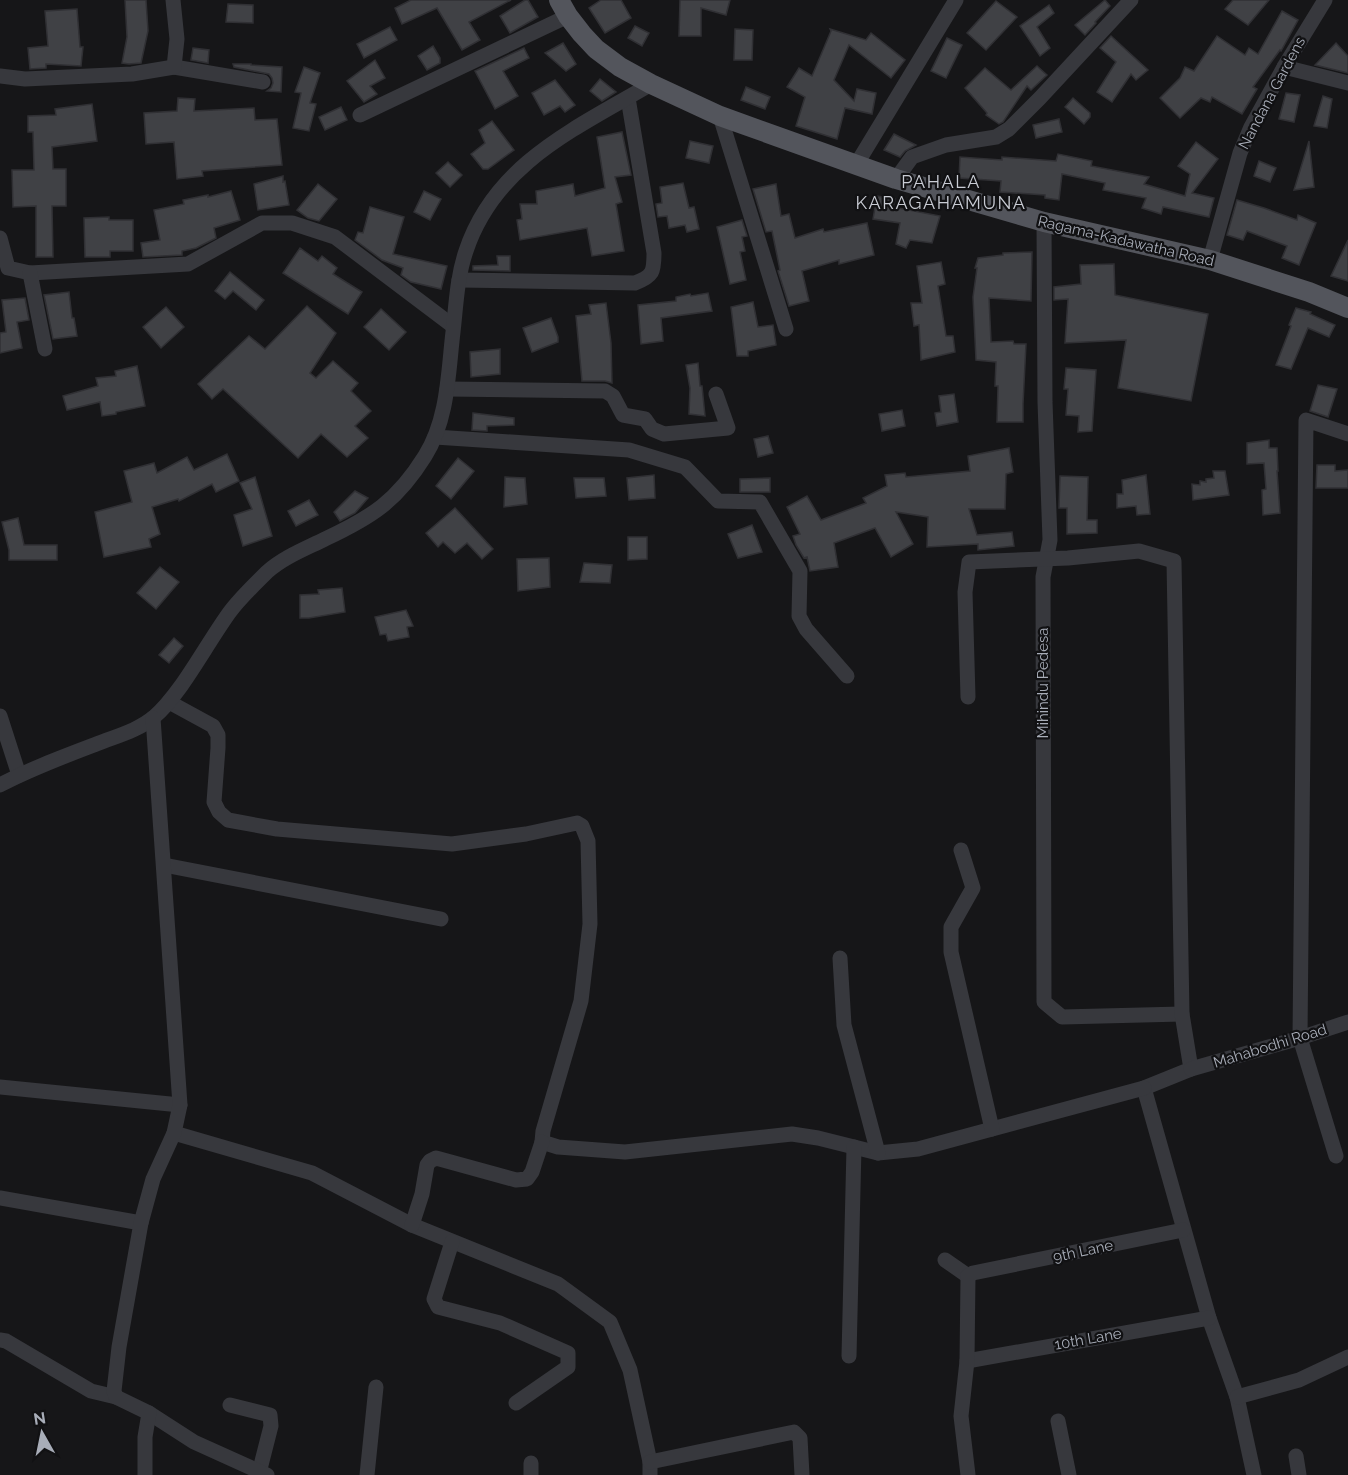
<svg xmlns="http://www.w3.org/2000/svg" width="1348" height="1475" font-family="Raleway,sans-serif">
<rect width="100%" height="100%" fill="#161618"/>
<g fill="#404145" stroke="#303034" stroke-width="1.5">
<polygon points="125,0 146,0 148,31 141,63 129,64 122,63 127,37"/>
<polygon points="411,0 511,0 469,22 480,40 462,50 437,8 402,24 395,8"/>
<polygon points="525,0 528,0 538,17 510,33 500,16"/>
<polygon points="601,0 621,0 631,18 605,33 589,8"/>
<polygon points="680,0 730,0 726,15 701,8 701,36 679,36"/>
<polygon points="1105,0 1110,6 1095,22 1096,23 1085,35 1075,25"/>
<polygon points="1233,0 1269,0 1248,25 1225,9"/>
<polygon points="996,1 1017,17 986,50 967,33"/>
<polygon points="228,4 253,5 253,23 226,22"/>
<polygon points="1049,5 1054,13 1037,27 1050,48 1040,56 1020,26"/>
<polygon points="77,9 80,47 83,47 81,66 46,64 46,68 30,69 28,48 48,46 45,11"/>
<polygon points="1282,11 1298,20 1281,51 1280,50 1253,87 1257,89 1242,114 1212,97 1210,102 1201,98 1180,118 1160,98 1180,78 1185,67 1194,71 1217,36 1245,55 1249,48 1258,54"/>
<polygon points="635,26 649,33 642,46 628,38"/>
<polygon points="390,27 397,40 364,58 357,44"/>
<polygon points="735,29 753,30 752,60 734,60"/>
<polygon points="830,29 866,40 871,33 905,60 891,78 849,45 834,80 854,101 857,89 876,93 872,114 845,108 837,139 796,126 805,97 787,87 799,68 812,76 831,31"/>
<polygon points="1111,36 1148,70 1136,80 1131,74 1112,102 1097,92 1116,62 1100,48"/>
<polygon points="947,38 962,45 946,78 931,71"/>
<polygon points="563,43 576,64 566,71 545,53"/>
<polygon points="1336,43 1348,56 1348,73 1315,65"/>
<polygon points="433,46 440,58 440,63 427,70 418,56"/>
<polygon points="193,48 209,50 208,63 191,60"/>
<polygon points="524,48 529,58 503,71 518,96 495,109 475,71"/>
<polygon points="375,60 385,78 370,86 377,94 364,102 347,81"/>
<polygon points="233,64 251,64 251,65 282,67 281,92 267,91 271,88 273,83 272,78 269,74 234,67"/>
<polygon points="1037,66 1047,75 1031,90 1027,86 1003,122 999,124 986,115 987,113 965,88 985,68 1011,90"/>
<polygon points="304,67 320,73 310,103 316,104 309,131 293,128 301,93 295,92"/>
<polygon points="600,79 616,92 602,101 590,91"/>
<polygon points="555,80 575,105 565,112 560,106 544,115 532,93"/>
<polygon points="746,87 770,97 765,109 741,100"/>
<polygon points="1286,93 1300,95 1294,122 1279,119"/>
<polygon points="1323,96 1332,99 1327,128 1314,126"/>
<polygon points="178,98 195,99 194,111 254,108 255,120 277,119 282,165 202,171 203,176 177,179 174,142 146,144 144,113 177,111"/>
<polygon points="1073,98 1090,113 1090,117 1084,124 1065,107"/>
<polygon points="92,104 97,141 52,147 53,169 66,169 66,206 52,206 53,257 36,257 36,206 13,207 12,170 34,170 33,132 28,132 28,116 56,115 55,109"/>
<polygon points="341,107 347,120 325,130 319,117"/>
<polygon points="1059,119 1062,132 1036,138 1033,125"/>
<polygon points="492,121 514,150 488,169 483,169 471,154 485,143 479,130"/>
<polygon points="622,132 631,175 615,177 622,202 616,204 624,251 592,256 587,228 520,240 517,220 522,219 520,204 537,204 536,191 573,184 575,196 605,188 597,137"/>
<polygon points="894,134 916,145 905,151 900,157 884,150"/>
<polygon points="690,141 713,146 709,163 686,158"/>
<polygon points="1309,141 1314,187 1294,190"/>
<polygon points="1196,142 1218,159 1192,193 1214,198 1209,217 1163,207 1161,214 1142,208 1146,198 1103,190 1105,183 1062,174 1059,200 1045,198 1045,195 1000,192 1001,181 959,178 960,157 1002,160 1002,157 1056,161 1058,154 1092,161 1091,166 1149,177 1144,184 1185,196 1190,174 1178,166"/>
<polygon points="1259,161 1276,168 1270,182 1254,176"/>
<polygon points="448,162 462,175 450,187 436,173"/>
<polygon points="283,176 283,182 285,181 289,205 258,210 254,184"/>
<polygon points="683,183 689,208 694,207 699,229 687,232 685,225 669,228 667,216 658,217 656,204 662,203 660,187"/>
<polygon points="318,184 337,199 319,221 308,218 297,210"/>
<polygon points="776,184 781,216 789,214 795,238 823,229 824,232 867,223 874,255 839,264 839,260 802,271 809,301 789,306 778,271 780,270 772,231 766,232 753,189"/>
<polygon points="231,191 240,220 214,228 216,238 196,248 182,251 182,255 143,257 141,243 160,240 154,210 184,204 183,200 208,195 208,197"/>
<polygon points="424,191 441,199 430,220 414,212"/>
<polygon points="877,196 895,199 893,207 940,216 932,243 910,240 906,248 896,244 900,223 873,219"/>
<polygon points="1237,200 1264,208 1297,220 1298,215 1316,223 1299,265 1282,258 1287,246 1247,231 1243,240 1227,235"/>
<polygon points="370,207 404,217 393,254 447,266 441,289 411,282 401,275 403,268 382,260 355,240 358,232 363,233"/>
<polygon points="109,217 109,220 133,220 133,251 110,251 110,257 85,257 84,218"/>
<polygon points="742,220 747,236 742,237 745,251 740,252 746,280 730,284 717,227"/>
<polygon points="1348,240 1348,281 1331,276"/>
<polygon points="300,248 318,261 322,256 337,268 333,274 362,292 348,314 283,273"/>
<polygon points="1032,252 1031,301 989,298 991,342 1013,341 1014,344 1026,344 1023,404 1023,422 997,422 998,386 995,386 996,362 976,360 973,297 977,268 975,268 978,258 1003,255 1003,253"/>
<polygon points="497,256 510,256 510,271 473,270 473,266 498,265"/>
<polygon points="941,262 945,284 938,286 946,336 953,336 955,352 921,360 919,325 914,326 911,303 922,303 917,266"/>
<polygon points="1114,264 1115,295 1208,314 1191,401 1118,388 1126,340 1065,343 1068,299 1054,300 1054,287 1081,284 1080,265"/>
<polygon points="230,272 264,300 256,310 233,291 225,299 215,291"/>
<polygon points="69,292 72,318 74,318 77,336 53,339 44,295"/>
<polygon points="708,293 712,311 661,318 663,341 641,344 638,305 676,301 676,297 690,294 691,296"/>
<polygon points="25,298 29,320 17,322 22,348 0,353 0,333 6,332 2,300"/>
<polygon points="753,302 758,327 773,325 776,345 748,351 748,356 737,356 731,307"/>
<polygon points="606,303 611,343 612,383 605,381 582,381 576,316 591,314 589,305"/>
<polygon points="307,306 336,333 310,373 316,378 333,361 358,383 351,391 371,411 355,426 368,438 347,457 321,434 298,458 223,389 212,399 198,384 249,336 265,349"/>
<polygon points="166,307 184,327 161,348 143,327"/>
<polygon points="1296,308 1311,312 1310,314 1335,325 1329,337 1308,328 1291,369 1276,365 1291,326 1289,325"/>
<polygon points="381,309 406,332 389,350 364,327"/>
<polygon points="551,318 558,337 558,342 532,352 523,328"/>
<polygon points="500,349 500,374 471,377 470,352"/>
<polygon points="698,363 700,386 702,386 705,416 689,414 690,388 686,365"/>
<polygon points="137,366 145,406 116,412 116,414 102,416 100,402 67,410 63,396 98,386 96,378 116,376 115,371"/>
<polygon points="1066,368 1096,370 1092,431 1078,432 1079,416 1066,415 1068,389 1064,389"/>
<polygon points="1318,385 1337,389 1328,417 1310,411"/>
<polygon points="954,394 958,422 937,426 935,413 941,412 939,396"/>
<polygon points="902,410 905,426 882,431 879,414"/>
<polygon points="473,413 514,418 514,425 487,426 487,431 472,430"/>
<polygon points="768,436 773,453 758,457 754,439"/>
<polygon points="1269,440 1269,448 1277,448 1278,471 1277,471 1280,513 1263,515 1262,490 1266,489 1264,463 1247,464 1247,443"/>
<polygon points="1009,448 1013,472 1006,474 1005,509 969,509 977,535 1012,532 1014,546 978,550 978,544 927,547 928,517 896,512 913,544 891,557 875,528 834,543 838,567 810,571 807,557 804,558 796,545 793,536 800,534 787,507 807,496 821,520 866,503 863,498 887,486 885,475 905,473 906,477 970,471 968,456"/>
<polygon points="227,454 239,481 216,492 212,484 179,501 178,499 152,507 160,534 149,539 151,547 104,557 95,512 132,502 124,471 154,463 157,473 187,457 194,470"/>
<polygon points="458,458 474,471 451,499 436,486"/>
<polygon points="1317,465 1335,465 1335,471 1348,470 1348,488 1316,488"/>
<polygon points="1213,471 1225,471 1229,495 1193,500 1192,484 1200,485 1200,481 1206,482 1206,479 1214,478"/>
<polygon points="654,475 655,498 629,500 627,478"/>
<polygon points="1146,475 1150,514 1137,515 1136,506 1117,508 1117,494 1123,494 1122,480"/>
<polygon points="1060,476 1088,477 1087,520 1097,520 1097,533 1067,534 1067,508 1059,508"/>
<polygon points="255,477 272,536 243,546 234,515 252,509 240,483"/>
<polygon points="505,477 525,478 527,504 504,507"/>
<polygon points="574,478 604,478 606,496 576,498"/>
<polygon points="770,478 770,492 740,492 740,479"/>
<polygon points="355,491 368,498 355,513 340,521 334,512"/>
<polygon points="309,500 318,515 296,526 288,511"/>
<polygon points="455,508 493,549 482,559 467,543 455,553 443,542 438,547 426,533"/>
<polygon points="18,518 24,545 57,545 57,560 9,560 9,550 2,522"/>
<polygon points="752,525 762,552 738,558 728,534"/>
<polygon points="628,537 647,537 647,559 628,560"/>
<polygon points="549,558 550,587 518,591 517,559"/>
<polygon points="584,563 612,565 610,583 580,582"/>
<polygon points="160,567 179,582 156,609 137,593"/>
<polygon points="342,588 345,612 309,618 300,618 300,595 319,594 318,590"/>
<polygon points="406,610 413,626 407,627 409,637 388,641 386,634 380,635 375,617"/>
<polygon points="174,638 183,646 169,663 159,655"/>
</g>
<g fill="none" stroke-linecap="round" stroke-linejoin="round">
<g stroke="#37383d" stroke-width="15">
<polyline points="174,67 263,82"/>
<polyline points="1284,67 1348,83"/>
<polyline points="0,76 25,79 132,74 174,67 177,39 173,0"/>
<polyline points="360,115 568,16"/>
<polyline points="720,116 786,329"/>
<polyline points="856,165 956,0"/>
<polyline points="896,179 912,157 946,145 996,137 1009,129 1040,98 1131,0"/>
<polyline points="1044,222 1045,402 1050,540 1043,577 1044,1002 1062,1017 1182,1014"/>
<polyline points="0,238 8,268 30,273 188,264 262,223 292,223 335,237 453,326"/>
<polyline points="1210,260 1240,153 1251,127 1284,67 1325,0"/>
<polyline points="30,273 45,349"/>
<path d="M459 280 635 283C653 276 654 272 654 253L628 98"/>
<polyline points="447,389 605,391 613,396 623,415 645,419 652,429 664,434 728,428 716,394"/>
<polyline points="435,437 629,450 685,467 718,501 760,502 800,571 799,616 806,629 847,676"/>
<polyline points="968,697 965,592 969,562 1068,558 1139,551 1174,561 1182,1014 1191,1069 1144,1088 1209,1318 1237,1397 1254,1475"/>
<polyline points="169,702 213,726 218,735 218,748 214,802 219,812 228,820 277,829 452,844 526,834 577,823 582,826 588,841 590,924 581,1001 543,1131 542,1142 558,1147 625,1152 792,1134 818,1138 878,1153 918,1149 1144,1088"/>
<polyline points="0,716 19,775"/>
<path d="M0 785C32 768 65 756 99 743 117 736 139 730 154 717 165 708 173 697 181 686 198 662 212 637 229 613 240 598 254 585 267 572 284 557 305 549 325 539 372 517 397 501 425 456 448 419 448 374 453 332 456 306 457 277 466 251 495 163 577 128 651 84"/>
<polyline points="961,850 973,888 951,927 951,952 992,1129"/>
<polyline points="164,865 441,919"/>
<polyline points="840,958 844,1025 878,1153"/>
<polyline points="1191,1069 1300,1038 1348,1022"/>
<polyline points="0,1087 180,1105"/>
<polyline points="174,1133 312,1173 412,1225 558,1284 610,1322 630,1370 650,1462 650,1475"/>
<polyline points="1336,1156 1300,1038 1306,420 1348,434"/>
<polyline points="0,1198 141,1223"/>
<polyline points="412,1225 422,1194 427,1165 430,1161 436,1158 516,1180 527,1179 532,1172 542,1142"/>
<polyline points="452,1242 434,1299 438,1307 500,1323 568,1353 568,1367 516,1403"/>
<polyline points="945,1260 968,1276"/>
<polyline points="0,1340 6,1341 91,1391 116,1397"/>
<polyline points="849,1356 854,1147"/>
<polyline points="967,1361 1209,1318"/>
<polyline points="1237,1397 1299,1380 1348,1357"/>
<polyline points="230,1405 270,1415 271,1426 259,1473"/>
<polyline points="149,1413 194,1442 267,1475"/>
<polyline points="1058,1421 1069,1475"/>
<polyline points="1296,1456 1299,1475"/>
<polyline points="650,1462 794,1432 800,1438 802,1475"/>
<polyline points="531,1463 531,1475"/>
<polyline points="145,1475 145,1437 149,1413 116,1397 114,1391 119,1347 141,1223 153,1179 174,1133 180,1105 153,718"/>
<polyline points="367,1475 376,1387"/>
<polyline points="968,1475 961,1416 967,1361 968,1276 973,1273 1183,1230"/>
</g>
<polyline stroke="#53555c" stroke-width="20" points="559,0 568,16 582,34 596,49 620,67 651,84 720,116 896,179 1044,222 1210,260 1309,292 1348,308"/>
</g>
<g text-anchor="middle" stroke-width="4.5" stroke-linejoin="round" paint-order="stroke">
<g font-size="15" fill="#a8adb8" stroke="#111113">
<text transform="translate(1272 93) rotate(-62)" y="5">Nandana Gardens</text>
<text transform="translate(1126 241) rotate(13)" y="5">Ragama-Kadawatha Road</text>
<text transform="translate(1043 683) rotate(-90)" y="5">Mihindu Pedesa</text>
<text transform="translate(1270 1046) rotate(-17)" y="5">Mahabodhi Road</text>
<text transform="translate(1083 1251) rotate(-12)" y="5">9th Lane</text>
<text transform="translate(1088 1339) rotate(-10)" y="5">10th Lane</text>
</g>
<g font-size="18" letter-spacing="1.5" fill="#c9ccd4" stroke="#111113">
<text x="941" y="188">PAHALA<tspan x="941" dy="21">KARAGAHAMUNA</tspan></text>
</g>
</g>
<g transform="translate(42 1433) rotate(351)" stroke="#111113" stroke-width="4.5" paint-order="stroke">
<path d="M0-4.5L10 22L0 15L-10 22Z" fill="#a8adb8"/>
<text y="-9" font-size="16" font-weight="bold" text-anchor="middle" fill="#a8adb8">N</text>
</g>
</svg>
